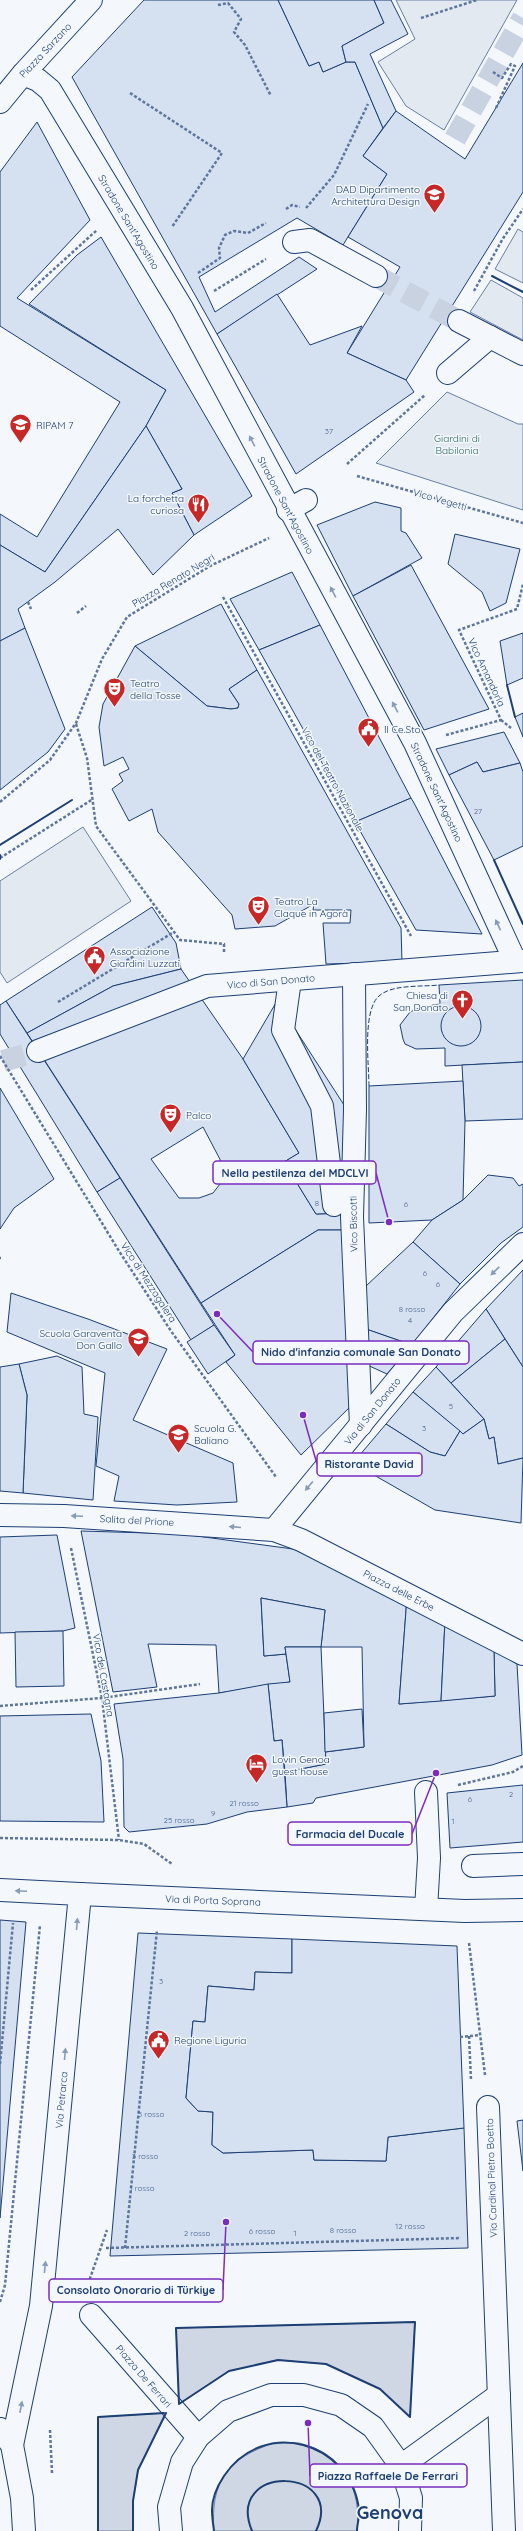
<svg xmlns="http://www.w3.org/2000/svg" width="523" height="2531" font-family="Quicksand,sans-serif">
<rect width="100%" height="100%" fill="#f4f7fb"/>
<g fill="#e3e9f0" stroke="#687fa3">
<polygon points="396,0 517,0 444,130 406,106 378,62 415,39"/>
<polygon points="518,229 523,232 523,283 495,269"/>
<polygon points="491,280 523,298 523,340 470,312"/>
<polygon points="447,392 518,424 523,424 523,510 376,463"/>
<polygon points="83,827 131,901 7,983 0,972 0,881"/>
</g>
<g fill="#cfd7e4" stroke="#687fa3">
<polygon points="415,2322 410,2417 380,2389 326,2364 278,2360 229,2371 179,2404 176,2328"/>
<polygon points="166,2413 138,2470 133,2501 133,2531 98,2531 98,2417"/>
<path d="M274 2443C282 2443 291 2442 299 2443 343 2453 362 2489 357 2531H214C210 2481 228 2458 274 2443Z"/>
</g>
<g fill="#d5e0f0" stroke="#1d3f73" fill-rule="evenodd">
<polygon points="144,0 278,0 309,66 319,62 323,72 346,62 355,62 383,128 363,156 387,174 343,245 297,218 199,277 215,312 299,257 317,269 217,334 72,77"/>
<polygon points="278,0 374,0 384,23 342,46 346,62 323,72 319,62 309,66"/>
<polygon points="374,0 391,0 408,34 370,54 396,111 383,128 355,62 346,62 342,46 384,23"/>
<polygon points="523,63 523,192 406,380 347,353 400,267 348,237 387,174 363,156 396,111 465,159"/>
<polygon points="37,122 90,220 17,298 166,390 146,426 45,572 0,545 0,514 37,537 120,402 0,326 0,172"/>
<polygon points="101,237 252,496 194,535 172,493 182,489 146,426 166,390 29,304 77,255"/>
<polygon points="277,294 310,345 362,326 347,353 406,380 414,392 296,474 217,334"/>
<polygon points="146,426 182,489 172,493 194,535 153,575 118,529 55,582 18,609 25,628 0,641 0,545 45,572"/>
<polygon points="375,502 401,508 401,531 406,533 422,558 353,596 317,525"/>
<polygon points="455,534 520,549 506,603 490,611 482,592 448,564"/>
<polygon points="411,565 489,709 424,730 353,596"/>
<polygon points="292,572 320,625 259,650 230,599"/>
<polygon points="221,604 257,670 229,689 239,704 238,708 231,709 207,706 135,646"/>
<polygon points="320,625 411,798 355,822 259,650"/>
<polygon points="25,628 65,729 48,752 0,790 0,641"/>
<polygon points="523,633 523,678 507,685 500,641"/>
<polygon points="135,646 207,706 231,709 238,708 239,704 229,689 257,670 401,928 402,962 326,964 323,923 350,923 351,910 313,910 314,904 275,926 235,929 232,915 158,832 152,809 129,821 112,789 123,781 119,774 129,769 123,757 104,766 99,727 103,704"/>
<polygon points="523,713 523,737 515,717"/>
<polygon points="504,732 520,763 483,772 477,762 449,775 436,749"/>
<polygon points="477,762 483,772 520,763 523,772 523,846 494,860 449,775"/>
<polygon points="411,798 414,803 482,934 416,930 355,822"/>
<polygon points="152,907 176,943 181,969 113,986 27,1033 6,1001"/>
<path d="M181 969 243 1059 299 1153 284 1162 316 1214 347 1213V1230H318L201 1303 27 1033 113 986ZM203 1127 224 1167 220 1184 213 1193 199 1198H179L151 1159Z"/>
<polygon points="523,980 523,1062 445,1066 445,1048 416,1049 405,1044 403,1039 400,1025 410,1012 421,1007 440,1004 439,985"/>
<polygon points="6,1001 120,1178 97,1192 0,1034 0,1005"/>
<polygon points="277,1001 344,1105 347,1213 316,1214 284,1162 299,1153 243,1059"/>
<circle cx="461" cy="1026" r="20"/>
<polygon points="523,1062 523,1119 465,1121 462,1065"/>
<polygon points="463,1081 465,1121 463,1200 432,1220 369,1223 369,1086"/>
<polygon points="0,1088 54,1179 14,1208 0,1229"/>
<polygon points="488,1175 513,1178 519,1186 523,1184 523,1227 501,1243 460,1284 413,1242 432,1220 463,1200"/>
<polygon points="120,1178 214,1325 191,1340 97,1192"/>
<polygon points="318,1230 347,1230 350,1407 301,1455 226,1362 235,1355 201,1303"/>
<polygon points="413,1242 460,1284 412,1345 366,1329 366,1286"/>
<polygon points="523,1270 523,1367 486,1309"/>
<polygon points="11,1293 88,1319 167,1349 133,1420 233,1463 237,1502 177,1505 114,1501 119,1476 96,1466 105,1373 7,1332"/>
<polygon points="486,1309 505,1339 451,1383 436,1367"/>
<polygon points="214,1325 235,1355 208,1374 187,1342"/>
<polygon points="366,1329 412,1345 387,1374 365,1364"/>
<polygon points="505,1339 523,1367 523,1458 498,1464 494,1437 489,1439 484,1419 451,1383"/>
<polygon points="57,1356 82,1367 84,1414 98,1417 93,1500 23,1493 27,1395 19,1364"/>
<polygon points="19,1364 27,1395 23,1493 0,1491 0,1367"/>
<polygon points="436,1367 484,1419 463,1434 413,1392"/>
<polygon points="413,1392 460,1431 445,1456 430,1452 386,1424"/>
<polygon points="484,1419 489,1439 494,1437 498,1464 523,1458 521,1523 435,1510 353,1463 386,1424 430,1452 445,1456 460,1431 463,1434"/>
<polygon points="81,1531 182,1534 293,1549 407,1597 399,1704 495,1696 494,1650 517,1664 522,1755 492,1765 316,1798 313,1803 287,1807 285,1772 326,1764 325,1752 364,1747 362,1647 321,1647 325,1610 261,1598 264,1656 286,1654 290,1682 219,1693 216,1645 148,1644 157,1687 113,1692"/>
<polygon points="57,1535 75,1628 63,1631 0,1633 0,1537"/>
<polygon points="407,1597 445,1621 441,1701 399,1704"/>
<polygon points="261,1598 325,1610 321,1647 285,1647 286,1654 264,1656"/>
<polygon points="445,1621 494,1650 495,1696 441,1701"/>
<polygon points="63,1631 64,1686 16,1687 15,1632"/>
<polygon points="285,1647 321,1647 326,1764 285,1772 282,1740 274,1741 268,1684 290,1682"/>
<polygon points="268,1684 274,1741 282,1740 287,1807 247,1812 207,1824 129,1832 124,1827 123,1759 114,1704 219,1693"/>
<polygon points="362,1709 364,1747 325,1752 324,1713"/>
<polygon points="91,1714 101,1761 104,1822 0,1821 0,1716"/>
<polygon points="523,1785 523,1842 450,1848 447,1793"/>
<polygon points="0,1920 26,1922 0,2218"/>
<polygon points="138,1933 292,1939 292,1973 255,1972 254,1990 208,1986 205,2022 193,2021 186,2098 198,2111 213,2112 212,2145 223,2153 313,2150 314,2160 386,2161 388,2137 464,2128 468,2248 110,2256"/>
<polygon points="292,1939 457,1946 464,2128 388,2137 386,2161 314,2160 313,2150 223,2153 212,2145 213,2112 198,2111 186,2098 193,2021 205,2022 208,1986 254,1990 255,1972 292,1973"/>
<polygon points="523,2120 523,2171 517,2121"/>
</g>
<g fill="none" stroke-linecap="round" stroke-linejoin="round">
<g stroke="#c9d2e0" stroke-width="22" stroke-dasharray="22 11" stroke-linecap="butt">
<polyline points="455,139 523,18"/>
<polyline points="376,276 459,321"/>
<polyline points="3,1061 38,1051"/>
</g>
<defs>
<g id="pedestrian">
<polyline points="23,74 38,80 50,90 182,308 415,743 515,961"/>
<polyline points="0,102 23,74 91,0"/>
<polyline points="294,242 310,240 376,276"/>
<polyline points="459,321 523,354"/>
<polyline points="448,373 490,337"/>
<polyline points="288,510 306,500"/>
<polyline points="354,974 355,1110 352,1217 361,1425"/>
<polyline points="290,980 283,1030 322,1106 334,1205"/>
<polyline points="38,1051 207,986 523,961"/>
<polyline points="0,1515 64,1516 274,1530 301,1540 523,1654"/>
<polyline points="274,1530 453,1312 523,1244"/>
<polyline points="426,1792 429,1858 426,1909"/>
<polyline points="473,1866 523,1864"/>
<polyline points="80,1894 465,1911 523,1910"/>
<polyline points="488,2107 504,2531"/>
<polyline points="91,2315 198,2437"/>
<polyline points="401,2466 499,2395"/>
<polyline points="171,2531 169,2507 182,2462 198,2437 228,2411 271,2395 304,2395 341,2405 373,2427 401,2466 411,2498 410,2531"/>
</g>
<polyline id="minor" points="0,1890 80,1894 41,2306 12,2445"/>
<polyline id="tertiary" points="0,2429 12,2445 22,2498 24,2531"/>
</defs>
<use href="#pedestrian" stroke="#1d3f73" stroke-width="24"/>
<use href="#minor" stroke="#1d3f73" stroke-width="24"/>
<use href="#tertiary" stroke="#1d3f73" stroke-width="24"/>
<g stroke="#5e769c" stroke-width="2.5" stroke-dasharray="3 2" stroke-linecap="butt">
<polyline points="218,5 228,3 241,19 234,32 245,45 271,96"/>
<polyline points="421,18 477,0"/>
<polyline points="493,72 502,78 511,64 515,66 496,108"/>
<polyline points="130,93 222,153 172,227"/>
<polyline points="306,208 334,175 368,104"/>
<polyline points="286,209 292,205 300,207"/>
<polyline points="198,273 220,258 219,248 225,235 234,231 248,233 266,223"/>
<polyline points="31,290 97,230"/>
<polyline points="214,291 266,259"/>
<polyline points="474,291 502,240 523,209"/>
<polyline points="347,464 425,395"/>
<polyline points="357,476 523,523"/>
<polyline points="223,597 411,936"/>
<polyline points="28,602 31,609"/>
<polyline points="77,613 86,606"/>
<polyline points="501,720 511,728"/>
<polyline points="76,724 87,758 96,826 180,940 224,944 224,953"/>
<polyline points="446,735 501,720 459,630 517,609 523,584"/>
<polyline points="0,802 50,760 76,723 102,659 127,617 210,566 269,538"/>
<polyline points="0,858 93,799"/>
<polyline points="58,1002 174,932"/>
<polyline points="0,1056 119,1251 171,1331 276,1477"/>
<polyline points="0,1258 1,1258"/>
<polyline points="71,1548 102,1698 119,1840"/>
<polyline points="0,1706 102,1698 200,1684"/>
<polyline points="458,1785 513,1772 523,1766"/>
<polyline points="0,1838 119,1840 144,1844 172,1864"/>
<polyline points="469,1943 485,2075"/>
<polyline points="469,2036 471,2080"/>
<polyline points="460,2037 480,2035"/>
<polyline points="0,2064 13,1923"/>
<polyline points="106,2248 461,2238"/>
<polyline points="125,2248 157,1930"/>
<polyline points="88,2284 107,2230"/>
<polyline points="0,2302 5,2285 40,1925"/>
<polyline points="50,2430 52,2473"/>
</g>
<use href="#pedestrian" stroke="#f4f7fb" stroke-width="22"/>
<use href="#minor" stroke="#f4f7fb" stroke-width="22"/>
<use href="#tertiary" stroke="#f4f7fb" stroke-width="22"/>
<path stroke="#1d3f73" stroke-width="1" stroke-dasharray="5 2" stroke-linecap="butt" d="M369 1086C369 1065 362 1011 379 996 392 984 422 987 439 985"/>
<g stroke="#1d3f73" stroke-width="2">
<polyline points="492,276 523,292"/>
<polyline points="507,685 515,717"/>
<polyline points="0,845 72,800"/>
<polyline points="0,855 0,859"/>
<polyline points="494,860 523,924"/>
<polygon points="415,2322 410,2417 380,2389 326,2364 278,2360 229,2371 179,2404 176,2328"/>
<polyline points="98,2531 98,2417 164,2413"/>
<polyline points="133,2531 133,2501 138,2470 166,2413"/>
<path d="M214 2531C213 2524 212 2517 212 2510 212 2498 218 2485 224 2476 263 2417 351 2441 359 2510 360 2516 357 2524 357 2531"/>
<path d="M252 2531C224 2463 347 2466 316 2531"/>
</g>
</g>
<defs><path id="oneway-solid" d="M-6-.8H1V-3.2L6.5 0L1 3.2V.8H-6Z"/></defs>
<g fill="#889bb7">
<use href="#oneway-solid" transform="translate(252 441) rotate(-118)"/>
<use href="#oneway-solid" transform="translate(333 592) rotate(-118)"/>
<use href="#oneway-solid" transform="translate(395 707) rotate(-118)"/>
<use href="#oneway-solid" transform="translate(498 925) rotate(-115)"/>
<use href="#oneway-solid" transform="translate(495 1271) rotate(136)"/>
<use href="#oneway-solid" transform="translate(309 1486) rotate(130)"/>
<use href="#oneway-solid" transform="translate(77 1516) rotate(-177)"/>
<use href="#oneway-solid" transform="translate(235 1527) rotate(-175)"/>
<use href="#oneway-solid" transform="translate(21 1891) rotate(-177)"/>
<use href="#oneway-solid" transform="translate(77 1924) rotate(-85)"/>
<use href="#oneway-solid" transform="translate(65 2054) rotate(-85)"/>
<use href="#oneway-solid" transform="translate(45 2267) rotate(-84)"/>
<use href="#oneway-solid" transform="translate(21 2407) rotate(-79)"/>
</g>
<defs>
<symbol id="university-pin" viewBox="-11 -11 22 30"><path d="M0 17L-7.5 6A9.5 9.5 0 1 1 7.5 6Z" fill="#c62828" stroke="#f4f7fb"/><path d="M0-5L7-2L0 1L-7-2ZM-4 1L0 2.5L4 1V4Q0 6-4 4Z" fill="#fff"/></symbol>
<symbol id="restaurant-pin" viewBox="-11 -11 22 30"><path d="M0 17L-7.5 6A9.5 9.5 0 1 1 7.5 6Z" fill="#c62828" stroke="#f4f7fb"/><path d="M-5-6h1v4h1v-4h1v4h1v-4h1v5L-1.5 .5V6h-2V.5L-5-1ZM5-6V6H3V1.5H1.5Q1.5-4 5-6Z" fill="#fff"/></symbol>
<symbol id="theatre-pin" viewBox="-11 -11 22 30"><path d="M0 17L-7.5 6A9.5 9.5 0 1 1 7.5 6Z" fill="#c62828" stroke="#f4f7fb"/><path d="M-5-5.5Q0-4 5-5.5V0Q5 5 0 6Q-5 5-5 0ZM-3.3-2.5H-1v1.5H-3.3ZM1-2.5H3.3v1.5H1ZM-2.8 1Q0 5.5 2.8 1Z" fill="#fff"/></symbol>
<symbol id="civic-pin" viewBox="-11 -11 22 30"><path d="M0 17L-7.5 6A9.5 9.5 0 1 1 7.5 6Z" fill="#c62828" stroke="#f4f7fb"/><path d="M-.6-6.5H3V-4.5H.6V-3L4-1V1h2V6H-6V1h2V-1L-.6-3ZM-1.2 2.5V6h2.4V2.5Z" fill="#fff"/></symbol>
<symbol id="church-pin" viewBox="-11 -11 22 30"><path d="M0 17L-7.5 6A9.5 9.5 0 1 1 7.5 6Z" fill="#c62828" stroke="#f4f7fb"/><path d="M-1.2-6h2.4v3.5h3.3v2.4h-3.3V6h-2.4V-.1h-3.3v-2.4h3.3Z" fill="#fff"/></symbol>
<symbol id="school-pin" viewBox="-11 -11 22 30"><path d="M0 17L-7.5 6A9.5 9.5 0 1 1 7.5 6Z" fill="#c62828" stroke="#f4f7fb"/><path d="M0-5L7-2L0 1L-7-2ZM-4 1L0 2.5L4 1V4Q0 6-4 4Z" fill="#fff"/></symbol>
<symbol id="hotel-pin" viewBox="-11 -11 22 30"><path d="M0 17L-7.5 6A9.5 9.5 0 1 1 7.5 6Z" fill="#c62828" stroke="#f4f7fb"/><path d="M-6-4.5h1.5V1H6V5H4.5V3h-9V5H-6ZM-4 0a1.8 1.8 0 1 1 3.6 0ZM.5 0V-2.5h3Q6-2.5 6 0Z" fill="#fff"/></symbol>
</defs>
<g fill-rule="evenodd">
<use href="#university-pin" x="422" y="182" width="25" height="34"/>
<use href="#university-pin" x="8" y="412" width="25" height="34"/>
<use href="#restaurant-pin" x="186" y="492" width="25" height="34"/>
<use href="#theatre-pin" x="102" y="676" width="25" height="34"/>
<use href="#civic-pin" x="356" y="716" width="25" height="34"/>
<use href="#theatre-pin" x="246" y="894" width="25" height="34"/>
<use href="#civic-pin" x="82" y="944" width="25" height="34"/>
<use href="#church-pin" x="450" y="988" width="25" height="34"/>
<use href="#theatre-pin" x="158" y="1102" width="25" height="34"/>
<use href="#school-pin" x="126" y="1326" width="25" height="34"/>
<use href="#school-pin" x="166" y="1422" width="25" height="34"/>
<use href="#hotel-pin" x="244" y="1752" width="25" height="34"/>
<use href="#civic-pin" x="146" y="2028" width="25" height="34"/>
</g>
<g text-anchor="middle" stroke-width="3" stroke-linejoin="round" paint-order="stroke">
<g font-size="8" fill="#4b6792">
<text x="329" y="434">37</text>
<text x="478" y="814">27</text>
<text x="317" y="1206">8</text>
<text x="406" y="1207">6</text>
<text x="425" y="1276">6</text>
<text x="438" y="1287">6</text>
<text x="412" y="1312">8 rosso</text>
<text x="410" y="1323">4</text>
<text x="451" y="1409">5</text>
<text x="424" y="1431">3</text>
<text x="511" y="1797">2</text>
<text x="470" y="1802">6</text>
<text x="244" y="1806">21 rosso</text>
<text x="213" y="1816">9</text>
<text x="179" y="1823">25 rosso</text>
<text x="453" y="1824">1</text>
<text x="161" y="1984">3</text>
<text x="151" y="2117">5 rosso</text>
<text x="145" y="2159">3 rosso</text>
<text x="142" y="2191">1 rosso</text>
<text x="410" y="2229">12 rosso</text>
<text x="343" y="2233">8 rosso</text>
<text x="262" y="2234">6 rosso</text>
<text x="197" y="2236">2 rosso</text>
<text x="295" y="2236">1</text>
</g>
<g font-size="10" fill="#1d3f73" stroke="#f4f7fb">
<text transform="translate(45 50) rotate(-47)" y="4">Piazza Sarzano</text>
<text transform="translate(129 222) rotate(59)" y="4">Stradone Sant'Agostino</text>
<text transform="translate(440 499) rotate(16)" y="4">Vico Vegetti</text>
<text transform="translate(286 505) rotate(62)" y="4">Stradone Sant'Agostino</text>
<text transform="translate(173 580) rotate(-31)" y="4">Piazza Renato Negri</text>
<text transform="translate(487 672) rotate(65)" y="4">Vico Amandorla</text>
<text transform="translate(333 779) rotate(61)" y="4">Vico del Teatro Nazionale</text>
<text transform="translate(437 792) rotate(65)" y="4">Stradone Sant'Agostino</text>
<text transform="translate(271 981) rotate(-5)" y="4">Vico di San Donato</text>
<text transform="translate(353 1224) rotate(-91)" y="4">Vico Biscotti</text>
<text transform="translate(149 1282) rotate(57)" y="4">Vico di Mezzagalera</text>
<text transform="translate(372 1411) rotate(-51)" y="4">Via di San Donato</text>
<text transform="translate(137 1520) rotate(3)" y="4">Salita del Prione</text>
<text transform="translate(399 1590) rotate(27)" y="4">Piazza delle Erbe</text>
<text transform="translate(104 1675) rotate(80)" y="4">Vico dei Castagna</text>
<text transform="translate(213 1900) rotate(2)" y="4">Via di Porta Soprana</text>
<text transform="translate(61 2100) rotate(-85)" y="4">Via Petrarca</text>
<text transform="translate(491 2178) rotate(-92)" y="4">Via Cardinal Pietro Boetto</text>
<text transform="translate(144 2376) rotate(49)" y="4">Piazza De Ferrari</text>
</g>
<g font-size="10" fill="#1d3f73" stroke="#f4f7fb" text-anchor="start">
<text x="420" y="193" text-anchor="end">DAD Dipartimento<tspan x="420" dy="12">Architettura Design</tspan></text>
<text x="36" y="429">RIPAM 7</text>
<text x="184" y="502" text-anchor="end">La forchetta<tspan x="184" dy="12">curiosa</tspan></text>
<text x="130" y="687">Teatro<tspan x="130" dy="12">della Tosse</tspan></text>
<text x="384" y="733">Il Ce.Sto</text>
<text x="274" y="905">Teatro La<tspan x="274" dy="12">Claque in Agorà</tspan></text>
<text x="110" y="955">Associazione<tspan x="110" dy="12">Giardini Luzzati</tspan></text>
<text x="448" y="999" text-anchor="end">Chiesa di<tspan x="448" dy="12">San Donato</tspan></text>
<text x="186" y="1119">Palco</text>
<text x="122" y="1337" text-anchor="end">Scuola Garaventa<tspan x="122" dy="12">Don Gallo</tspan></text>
<text x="194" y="1432">Scuola G.<tspan x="194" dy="12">Baliano</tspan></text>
<text x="272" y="1763">Lovin Genoa<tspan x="272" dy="12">guest house</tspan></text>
<text x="174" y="2044">Regione Liguria</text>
</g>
<g font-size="10" fill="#2c6c60" stroke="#f4f7fb">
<text x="457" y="442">Giardini di<tspan x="457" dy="12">Babilonia</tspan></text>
</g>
<g font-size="18" font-weight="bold" fill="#1d3f73" stroke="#f4f7fb">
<text x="390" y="2519">Genova</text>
</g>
</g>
<path fill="none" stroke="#7b2cbf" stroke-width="1.5" d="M389 1222L376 1173M217 1314L253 1352M303 1415L317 1464M436 1773L412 1834M226 2222L223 2290M308 2423L310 2476"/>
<g fill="#7b2cbf" stroke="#f4f7fb" stroke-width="1.5">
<circle cx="389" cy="1222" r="4"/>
<circle cx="217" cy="1314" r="4"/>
<circle cx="303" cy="1415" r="4"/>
<circle cx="436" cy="1773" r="4"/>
<circle cx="226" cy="2222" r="4"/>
<circle cx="308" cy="2423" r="4"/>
</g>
<g fill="#f4f7fb" stroke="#7b2cbf" stroke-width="1.5">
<rect x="213" y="1161" width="163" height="23" rx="4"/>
<rect x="253" y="1341" width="216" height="23" rx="4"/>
<rect x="317" y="1453" width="105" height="23" rx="4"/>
<rect x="288" y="1822" width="124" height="23" rx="4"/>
<rect x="49" y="2279" width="174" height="23" rx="4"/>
<rect x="310" y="2464" width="157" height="23" rx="4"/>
</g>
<g font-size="11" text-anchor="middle" font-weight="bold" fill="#1d3f73">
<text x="295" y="1177">Nella pestilenza del MDCLVI</text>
<text x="361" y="1356">Nido d'infanzia comunale San Donato</text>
<text x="369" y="1468">Ristorante David</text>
<text x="350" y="1838">Farmacia del Ducale</text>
<text x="136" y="2294">Consolato Onorario di Türkiye</text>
<text x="388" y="2480">Piazza Raffaele De Ferrari</text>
</g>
</svg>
